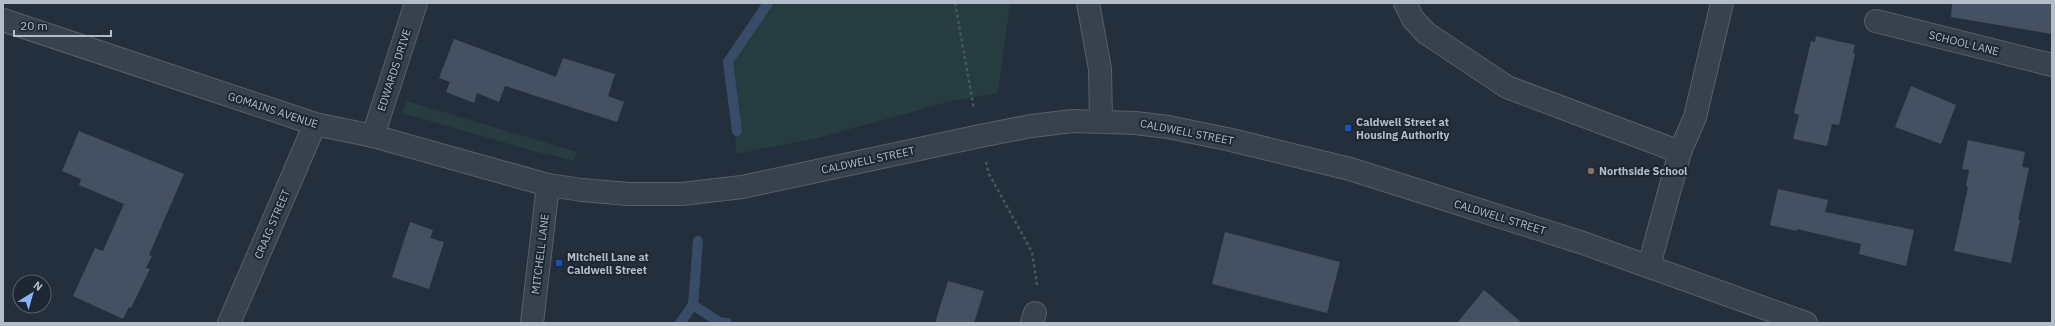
<svg xmlns="http://www.w3.org/2000/svg" width="2055" height="326" font-family="'IBM Plex Sans',sans-serif">
<rect width="100%" height="100%" fill="#242f3e"/>
<g fill="#263c3f">
<polygon points="772,3 1010,3 998,93 948,102 818,138 736,154 733,63"/>
<polygon points="407,101 577,152 574,161 533,151 402,113"/>
</g>
<g fill="none" stroke-linecap="round" stroke-linejoin="round">
<g stroke="#394c67" stroke-width="10">
<polyline points="737,131 728,62 768,3"/>
<polyline points="693,305 719,322 727,323"/>
<polyline points="680,323 693,305 698,241"/>
</g>
</g>
<g fill="#455162">
<polygon points="1952,3 2052,3 2052,34 1951,17"/>
<polygon points="1816,36 1855,45 1853,52 1855,54 1839,125 1832,124 1827,146 1793,139 1799,115 1794,113 1811,41 1815,42"/>
<polygon points="454,39 556,77 563,58 615,74 608,96 624,102 617,122 505,86 499,102 477,93 474,103 446,92 450,82 439,78"/>
<polygon points="1911,86 1956,105 1941,144 1895,127"/>
<polygon points="79,131 184,174 149,255 152,256 146,268 150,269 131,308 129,307 123,319 73,296 95,248 103,251 124,204 79,185 81,179 62,171"/>
<polygon points="1968,140 2025,152 2022,167 2029,168 2018,220 2020,220 2011,263 1954,251 1968,187 1966,186 1969,170 1962,169"/>
<polygon points="1778,189 1828,200 1825,212 1914,230 1906,266 1859,254 1861,244 1797,229 1797,231 1770,225"/>
<polygon points="410,222 433,230 430,238 444,242 429,289 392,277"/>
<polygon points="1225,232 1340,262 1327,313 1212,284"/>
<polygon points="948,281 984,291 974,323 935,323"/>
<polygon points="1484,290 1522,323 1457,323"/>
</g>
<g fill="none" stroke-linecap="round" stroke-linejoin="round">
<defs>
<g id="minor">
<polyline points="1088,3 1100,69 1101,121"/>
<polyline points="1405,3 1413,19 1426,33 1507,87 1680,152"/>
<polyline points="3,20 315,124 373,136 548,185 582,190 628,194 682,194 742,187 980,136 1031,126 1073,121 1135,123 1168,127 1227,139 1350,169 1583,243 1806,323"/>
<polyline points="1876,21 2052,65"/>
<polyline points="373,136 416,3"/>
<polyline points="1649,266 1680,152 1695,117 1722,3"/>
<polyline points="229,323 315,124"/>
<polyline points="532,323 548,185"/>
<polyline points="1032,323 1035,313"/>
</g>
</defs>
<use href="#minor" stroke="#565f6c" stroke-width="24"/>
<g stroke="#44595c" stroke-width="2.5" stroke-dasharray="3 3" stroke-linecap="butt">
<polyline points="955,3 974,109"/>
<polyline points="986,162 989,174 1032,252 1037,285"/>
</g>
<use href="#minor" stroke="#38414e" stroke-width="22"/>
</g>
<g fill="#1a4fb4" stroke="#1d2633" stroke-width="1.5">
<rect x="1344" y="124" width="8" height="8" rx="2"/>
<rect x="555" y="259" width="8" height="8" rx="2"/>
</g>
<circle fill="#8d6e63" stroke="#1d2633" stroke-width="1.5" cx="1591" cy="171" r="4"/>
<g text-anchor="middle" stroke-width="4" stroke-linejoin="round" paint-order="stroke">
<g font-size="11" fill="#b4bcc9" stroke="#1d2633">
<text transform="translate(1964 43) rotate(14)" y="4">SCHOOL LANE</text>
<text transform="translate(394 70) rotate(-72)" y="4">EDWARDS DRIVE</text>
<text transform="translate(273 110) rotate(18)" y="4">GOMAINS AVENUE</text>
<text transform="translate(1187 132) rotate(11)" y="4">CALDWELL STREET</text>
<text transform="translate(868 160) rotate(-12)" y="4">CALDWELL STREET</text>
<text transform="translate(1500 217) rotate(17)" y="4">CALDWELL STREET</text>
<text transform="translate(272 224) rotate(-67)" y="4">CRAIG STREET</text>
<text transform="translate(540 254) rotate(-83)" y="4">MITCHELL LANE</text>
</g>
<g font-size="11" font-weight="bold" fill="#b4bcc9" stroke="#1d2633" text-anchor="start">
<text x="1356" y="126">Caldwell Street at<tspan x="1356" dy="13">Housing Authority</tspan></text>
<text x="1599" y="175">Northside School</text>
<text x="567" y="261">Mitchell Lane at<tspan x="567" dy="13">Caldwell Street</tspan></text>
</g>
</g>
<rect width="2055" height="326" fill="none" stroke="#b4bcc9" stroke-width="8"/>
<g transform="translate(32 294) rotate(37)"><circle r="19" fill="#1d2633" stroke="#59626f"/>
<path d="M0-3L7 15L0 10L-7 15Z" fill="#8ab4f8"/>
<text y="-6" font-size="11" font-weight="bold" text-anchor="middle" fill="#b4bcc9">N</text>
</g>
<path d="M14 30v6h97v-6" fill="none" stroke="#b4bcc9" stroke-width="2"/>
<text x="20" y="30" font-size="12" fill="#b4bcc9" stroke="#1d2633" stroke-width="3" paint-order="stroke">20 m</text>
</svg>
